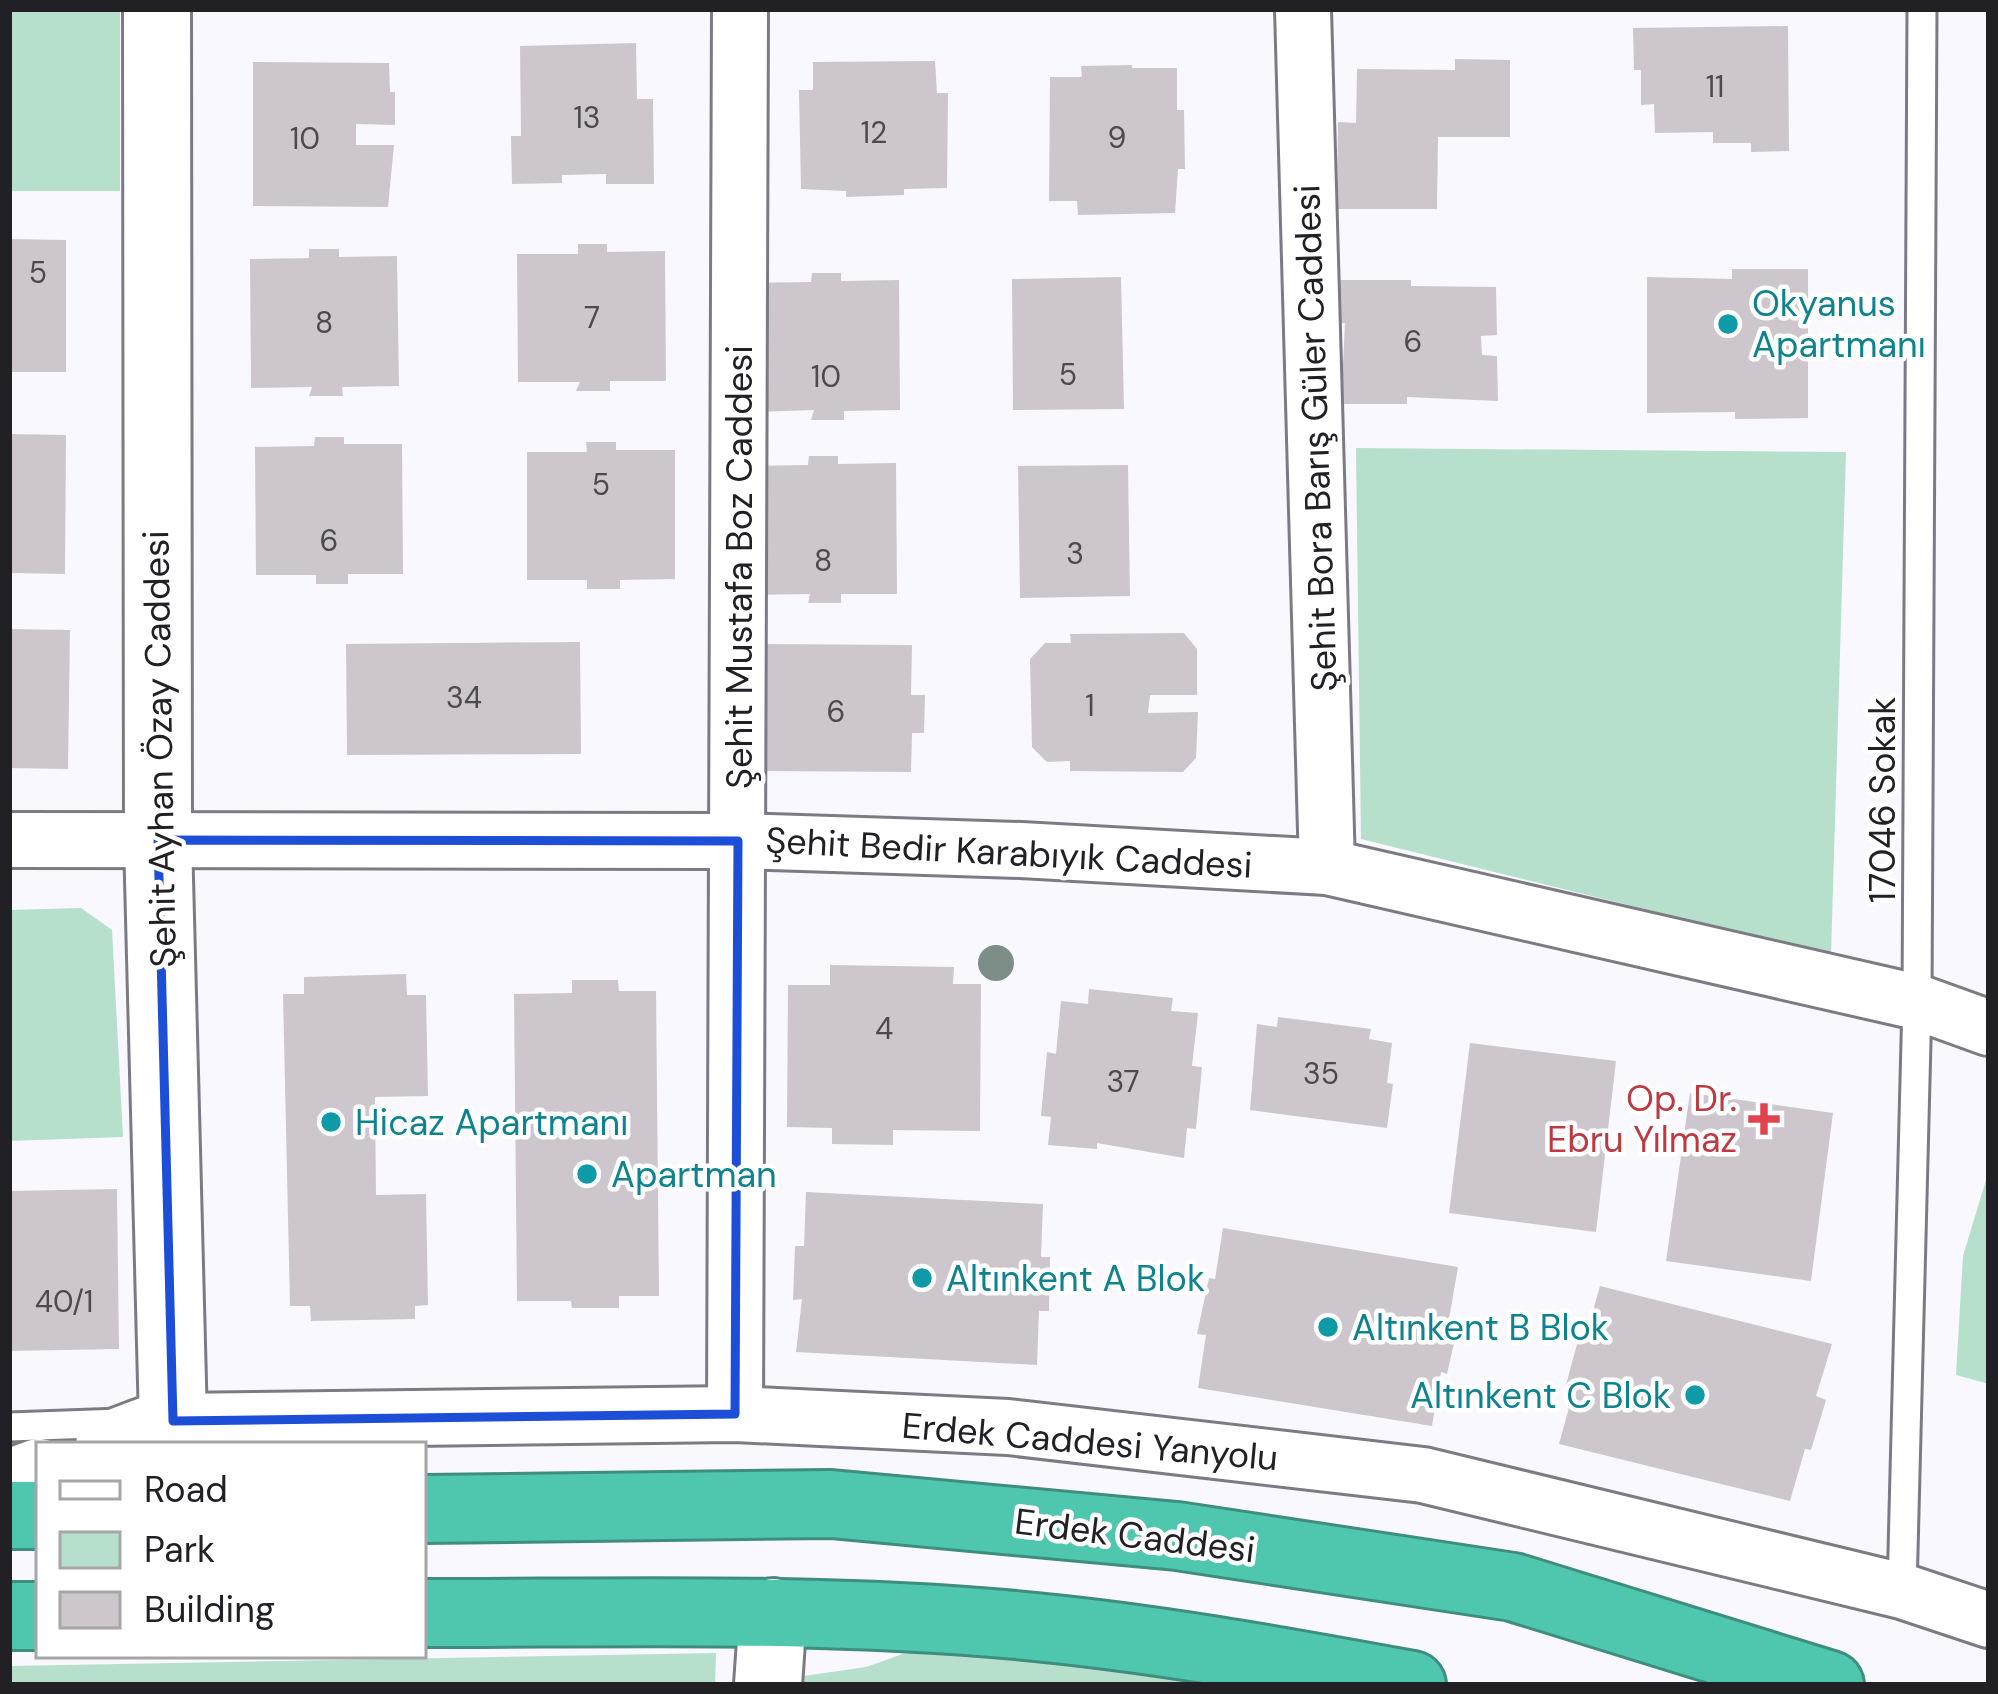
<svg xmlns="http://www.w3.org/2000/svg" width="1998" height="1694" font-family="'DM Sans',sans-serif">
<rect width="100%" height="100%" fill="#f9f8fe"/>
<g fill="#b6e0cb">
<rect x="9" y="9" width="111" height="182"/>
<polygon points="1356,448 1846,452 1831,955 1361,839"/>
<polygon points="81,908 112,930 123,1137 9,1141 9,910"/>
<polygon points="1989,1170 1989,1384 1956,1375 1963,1256"/>
<polygon points="955,1643 1264,1685 803,1685 804,1676 866,1667 917,1649"/>
<polygon points="716,1653 715,1685 9,1685 9,1666"/>
</g>
<g fill="#cdc6cd">
<polygon points="1788,26 1789,151 1751,152 1751,143 1713,143 1713,132 1655,133 1654,104 1641,105 1641,70 1634,70 1633,28"/>
<polygon points="636,43 637,99 653,99 654,184 606,184 606,174 562,175 562,183 512,184 511,136 521,136 520,46"/>
<polygon points="1455,59 1510,60 1510,137 1438,137 1437,209 1337,209 1338,122 1356,123 1357,69 1455,70"/>
<polygon points="935,61 937,93 948,93 947,188 904,189 904,195 846,197 846,191 801,189 799,90 813,90 813,62"/>
<polygon points="253,62 389,63 390,92 395,92 395,125 356,124 356,145 394,145 388,207 253,206"/>
<polygon points="1132,65 1132,68 1177,68 1177,110 1184,110 1185,169 1178,169 1175,213 1078,215 1077,201 1049,201 1050,77 1082,77 1081,66"/>
<polygon points="9,239 66,240 66,372 9,372"/>
<polygon points="578,244 607,244 607,252 665,251 666,381 610,381 610,391 576,391 580,382 518,382 517,254 578,254"/>
<polygon points="309,249 339,249 339,257 397,256 399,386 342,387 343,396 309,396 312,387 251,388 250,259 309,258"/>
<polygon points="1732,269 1808,269 1808,418 1735,419 1735,412 1647,413 1647,277 1732,279"/>
<polygon points="812,273 841,273 841,281 899,280 900,410 844,411 844,420 811,420 814,410 753,412 751,283 811,282"/>
<polygon points="1121,277 1124,409 1013,410 1012,279"/>
<polygon points="1333,280 1411,280 1411,286 1496,287 1497,335 1481,336 1482,355 1497,356 1498,401 1407,397 1407,404 1331,404 1330,364 1343,364 1345,323 1330,323"/>
<polygon points="9,434 66,435 65,574 9,573"/>
<polygon points="315,437 344,437 344,444 402,444 403,574 348,574 348,584 316,584 316,575 256,575 255,447 314,446"/>
<polygon points="586,442 616,442 616,450 675,450 675,579 620,580 620,589 587,589 587,580 527,580 527,452 587,452"/>
<polygon points="809,456 838,456 838,464 896,463 897,594 841,594 841,603 808,603 810,594 750,595 748,466 808,465"/>
<polygon points="1128,465 1130,596 1020,598 1018,466"/>
<polygon points="9,629 70,630 68,769 9,768"/>
<polygon points="1184,633 1197,649 1197,695 1150,695 1148,713 1198,712 1196,758 1183,772 1070,771 1070,761 1047,762 1032,747 1030,659 1045,643 1071,643 1070,634"/>
<polygon points="580,642 581,754 347,755 346,644"/>
<polygon points="759,644 912,645 911,695 925,695 924,733 912,733 911,772 759,771"/>
<polygon points="830,965 954,967 953,984 981,984 980,1131 893,1130 893,1145 832,1144 832,1128 787,1127 788,985 830,985"/>
<polygon points="406,974 407,995 426,995 428,1096 375,1097 376,1195 426,1194 428,1305 415,1306 415,1319 311,1321 310,1306 290,1306 283,994 304,994 304,977"/>
<polygon points="572,980 618,980 619,991 656,991 659,1296 619,1296 619,1308 572,1308 571,1301 517,1301 514,994 572,993"/>
<polygon points="1089,989 1173,998 1171,1011 1198,1013 1192,1066 1202,1067 1196,1129 1187,1128 1184,1158 1097,1143 1097,1149 1048,1145 1051,1117 1041,1116 1047,1052 1056,1054 1061,1001 1088,1004"/>
<polygon points="1278,1017 1371,1029 1369,1039 1392,1043 1387,1083 1393,1084 1387,1128 1250,1110 1257,1024 1277,1027"/>
<polygon points="1470,1043 1616,1061 1596,1232 1449,1213"/>
<polygon points="1690,1093 1833,1113 1811,1281 1666,1261"/>
<polygon points="117,1189 119,1349 9,1351 9,1191"/>
<polygon points="806,1192 1043,1204 1041,1257 1050,1257 1049,1311 1039,1311 1037,1365 796,1352 802,1299 793,1300 795,1246 804,1246"/>
<polygon points="1223,1228 1458,1267 1449,1319 1459,1321 1447,1374 1441,1372 1432,1426 1198,1388 1206,1335 1197,1334 1209,1278 1215,1279"/>
<polygon points="1600,1286 1832,1344 1816,1396 1826,1400 1811,1450 1805,1449 1790,1501 1559,1444 1573,1393 1564,1392 1579,1337 1585,1339"/>
</g>
<g fill="none" stroke-linecap="round" stroke-linejoin="round">
<defs>
<g id="lane">
<polyline points="9,1427 121,1423"/>
<polyline points="1902,1591 1917,1002 1922,9"/>
</g>
<g id="street">
<polyline points="1303,9 1327,867"/>
<polyline points="9,840 738,841 1021,850 1327,867 1917,1002 1989,1028"/>
<polyline points="735,1414 740,9"/>
<polyline points="173,1421 735,1414 1008,1427 1423,1475 1902,1591 1989,1620"/>
</g>
<g id="secondary">
<polyline points="109,1445 173,1421 158,840 157,9"/>
<polyline points="9,1483 39,1472"/>
<polyline points="768,1685 773,1612"/>
</g>
<g id="highway">
<polyline points="423,1509 831,1504 1177,1536 1513,1587 1830,1685"/>
<polyline points="9,1515 39,1515"/>
<path d="M423 1613C620 1613 819 1607 1015 1625 1149 1637 1281 1661 1412 1685"/>
<polyline points="9,1616 39,1616"/>
</g>
</defs>
<use href="#lane" stroke="#7c7b84" stroke-width="33"/>
<use href="#street" stroke="#7c7b84" stroke-width="60"/>
<use href="#secondary" stroke="#7c7b84" stroke-width="72"/>
<use href="#highway" stroke="#3f8d7e" stroke-width="72"/>
<use href="#lane" stroke="#fff" stroke-width="27"/>
<use href="#street" stroke="#fff" stroke-width="54"/>
<use href="#secondary" stroke="#fff" stroke-width="66"/>
<use href="#highway" stroke="#4fc7af" stroke-width="66"/>
</g>
<circle fill="#7d8e89" cx="996" cy="963" r="18"/>
<path fill="none" stroke="#1d4ed8" stroke-width="9" stroke-linejoin="round" d="M158 840 738 841 735 1414 173 1421Z"/>
<g fill="#0f9aa8" stroke="#fff" stroke-width="4.5">
<circle cx="1728" cy="324" r="12"/>
<circle cx="331" cy="1122" r="12"/>
<circle cx="587" cy="1174" r="12"/>
<circle cx="922" cy="1278" r="12"/>
<circle cx="1328" cy="1327" r="12"/>
<circle cx="1695" cy="1395" r="12"/>
</g>
<path fill="#e0444e" stroke="#fff" stroke-width="4.5" d="M1758 1101h12v12h12v12h-12v12h-12v-12h-12v-12h12z"/>
<g text-anchor="middle" stroke-width="9" stroke-linejoin="round" paint-order="stroke">
<g font-size="30" fill="#4c4a4e">
<text x="1715" y="97">11</text>
<text x="587" y="128">13</text>
<text x="874" y="143">12</text>
<text x="1117" y="148">9</text>
<text x="305" y="149">10</text>
<text x="38" y="283">5</text>
<text x="592" y="328">7</text>
<text x="324" y="333">8</text>
<text x="1413" y="352">6</text>
<text x="1068" y="385">5</text>
<text x="826" y="387">10</text>
<text x="601" y="495">5</text>
<text x="329" y="551">6</text>
<text x="1075" y="564">3</text>
<text x="823" y="571">8</text>
<text x="464" y="708">34</text>
<text x="1090" y="716">1</text>
<text x="836" y="722">6</text>
<text x="884" y="1039">4</text>
<text x="1321" y="1084">35</text>
<text x="1123" y="1092">37</text>
<text x="64" y="1312">40/1</text>
</g>
<g font-size="36" fill="#0d838f" stroke="#fff" text-anchor="start">
<text x="1752" y="316">Okyanus<tspan x="1752" dy="41">Apartmanı</tspan></text>
<text x="355" y="1135">Hicaz Apartmanı</text>
<text x="611" y="1187">Apartman</text>
<text x="946" y="1291">Altınkent A Blok</text>
<text x="1352" y="1340">Altınkent B Blok</text>
<text x="1671" y="1408" text-anchor="end">Altınkent C Blok</text>
</g>
<g font-size="36" fill="#212024" stroke="#fff">
<text transform="translate(1315 438) rotate(-92)" y="13">Şehit Bora Barış Güler Caddesi</text>
<text transform="translate(739 567) rotate(-90)" y="13">Şehit Mustafa Boz Caddesi</text>
<text transform="translate(159 749) rotate(-91)" y="13">Şehit Ayhan Özay Caddesi</text>
<text transform="translate(1882 800) rotate(-90)" y="13">17046 Sokak</text>
<text transform="translate(1009 852) rotate(3)" y="13">Şehit Bedir Karabıyık Caddesi</text>
<text transform="translate(1090 1441) rotate(5)" y="13">Erdek Caddesi Yanyolu</text>
<text transform="translate(1135 1535) rotate(7)" y="13">Erdek Caddesi</text>
</g>
<g font-size="36" fill="#be3a42" stroke="#fff" text-anchor="end">
<text x="1737" y="1111">Op. Dr.<tspan x="1737" dy="41">Ebru Yılmaz</tspan></text>
</g>
</g>
<rect width="1998" height="1694" fill="none" stroke="#212024" stroke-width="24"/>
<rect x="36" y="1442" width="390" height="216" fill="#ffffff" stroke="#a6a6a7" stroke-width="3"/>
<rect x="60" y="1481" width="60" height="18" fill="#ffffff" stroke="#a6a6a7" stroke-width="3"/>
<text x="144" y="1502" font-size="36" fill="#212024">Road</text>
<rect x="60" y="1532" width="60" height="36" fill="#b6e0cb" stroke="#a6a6a7" stroke-width="3"/>
<text x="144" y="1562" font-size="36" fill="#212024">Park</text>
<rect x="60" y="1592" width="60" height="36" fill="#cdc6cd" stroke="#a6a6a7" stroke-width="3"/>
<text x="144" y="1622" font-size="36" fill="#212024">Building</text>
</svg>
